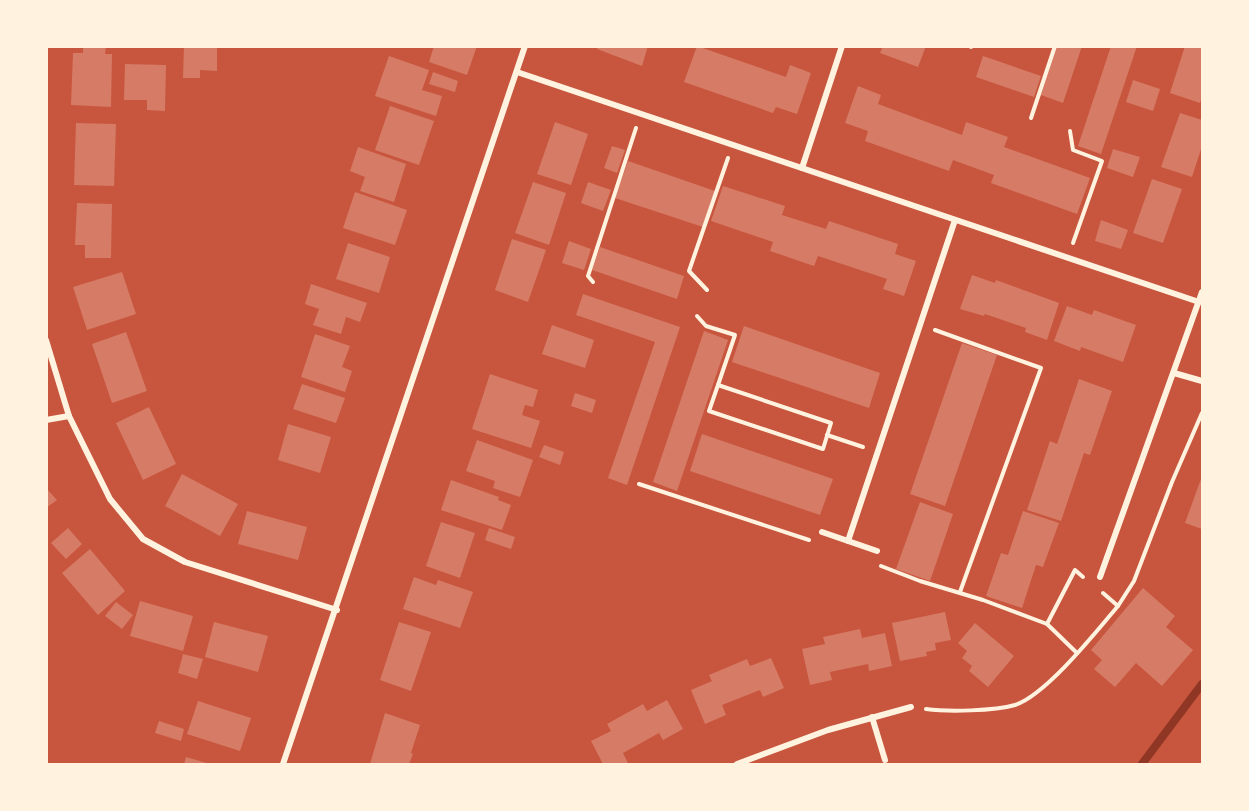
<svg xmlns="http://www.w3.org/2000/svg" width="1249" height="811" font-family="'Titillium Web',sans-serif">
<rect width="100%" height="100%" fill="#c8553d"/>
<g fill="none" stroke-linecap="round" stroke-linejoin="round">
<polyline stroke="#8f3625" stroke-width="8" points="1142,764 1202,684"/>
</g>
<g fill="#d67c66">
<polygon points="83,46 106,46 105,54 112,54 111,107 71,105 73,53 83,53"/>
<polygon points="184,46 217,46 217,71 200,70 200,78 183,78"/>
<polygon points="434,46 477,46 467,75 429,62"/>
<polygon points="598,46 648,46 642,66 597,49"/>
<polygon points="697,46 786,77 790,65 811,73 797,114 776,107 773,113 684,82"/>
<polygon points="883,46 926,46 918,67 880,53"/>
<polygon points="1057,46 1082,46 1063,103 1041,95"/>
<polygon points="1111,46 1137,46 1101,154 1078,146"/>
<polygon points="1185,46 1202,46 1202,96 1200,103 1170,93"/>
<polygon points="389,56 429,70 422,90 442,96 436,116 375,96"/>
<polygon points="983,56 1041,76 1034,97 976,77"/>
<polygon points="125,64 166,65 165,111 147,110 147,100 124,100"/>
<polygon points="433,72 458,81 455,92 429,84"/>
<polygon points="1133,80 1160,89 1153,111 1126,102"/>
<polygon points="858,86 881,95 878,104 962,135 966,122 1008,137 1004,147 1090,178 1077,214 991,183 994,175 953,160 949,171 865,141 868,131 845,123"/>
<polygon points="390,106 434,121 419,165 375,150"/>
<polygon points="1180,113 1202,120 1202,146 1192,177 1161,167"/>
<polygon points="555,122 588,134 571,185 537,174"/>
<polygon points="76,123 116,124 114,186 74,185"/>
<polygon points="612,146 625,150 617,173 604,168"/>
<polygon points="358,147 406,164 394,202 360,191 365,177 350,171"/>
<polygon points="1113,149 1140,157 1133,177 1107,168"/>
<polygon points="628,161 715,191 703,227 615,198"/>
<polygon points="1152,179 1182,189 1163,243 1133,233"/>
<polygon points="533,182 566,193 549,245 515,233"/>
<polygon points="588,182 611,190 603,211 581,203"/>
<polygon points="723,186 785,206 782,215 826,229 829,221 898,244 895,254 916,261 904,296 883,289 887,279 818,256 814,266 770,251 773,242 711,221"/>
<polygon points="355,192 407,210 395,245 343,228"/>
<polygon points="77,203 112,204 111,258 85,258 85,245 75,245"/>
<polygon points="1101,220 1128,230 1121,249 1095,241"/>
<polygon points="512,239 546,250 528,302 495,290"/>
<polygon points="569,241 591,249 584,270 562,263"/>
<polygon points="348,243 390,257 379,293 336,279"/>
<polygon points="600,247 684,276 677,299 592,270"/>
<polygon points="122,272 136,314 87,330 73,287"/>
<polygon points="972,275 995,283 996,280 1059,303 1047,340 1025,332 1026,328 985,314 984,316 960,309"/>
<polygon points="311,284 367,303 360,322 346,317 341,334 313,325 319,309 305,304"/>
<polygon points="583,294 680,327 627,485 608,478 655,342 576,315"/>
<polygon points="1067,306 1092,315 1094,310 1136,325 1123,362 1081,347 1080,351 1054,341"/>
<polygon points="552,325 594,340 585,368 542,354"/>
<polygon points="744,326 880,373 869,408 732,362"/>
<polygon points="704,331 728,340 677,491 653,482"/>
<polygon points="126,332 147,391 112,403 92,344"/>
<polygon points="315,334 350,346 342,367 352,371 345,392 301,377"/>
<polygon points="962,343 997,355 945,506 910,494"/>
<polygon points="490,374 538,390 533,407 525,405 522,415 540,421 531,448 472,429"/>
<polygon points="1079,379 1112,391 1090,455 1084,453 1061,521 1027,510 1050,441 1057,444"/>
<polygon points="302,384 345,398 336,423 293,409"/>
<polygon points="575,393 596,400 592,413 571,406"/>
<polygon points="149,407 176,464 143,480 116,423"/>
<polygon points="288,424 331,437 320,473 278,460"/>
<polygon points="702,434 833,479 820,515 690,471"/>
<polygon points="477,440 533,460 520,497 493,488 495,481 466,471"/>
<polygon points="544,445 564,452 560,465 539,457"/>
<polygon points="182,474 238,504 220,536 165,506"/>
<polygon points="1201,479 1202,480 1202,529 1185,523"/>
<polygon points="451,480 499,497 498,500 511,505 502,530 441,510"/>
<polygon points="46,488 57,500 46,508"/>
<polygon points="920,502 953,514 930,581 896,569"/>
<polygon points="247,511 307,527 298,560 238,544"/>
<polygon points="1023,511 1059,523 1043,567 1036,565 1022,608 986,596 1001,553 1008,555"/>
<polygon points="441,522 475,533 460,578 426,566"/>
<polygon points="68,528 82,544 66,559 51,543"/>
<polygon points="489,528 515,537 511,549 485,540"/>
<polygon points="90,549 125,591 98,615 62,573"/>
<polygon points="414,577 436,585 438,580 473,592 460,628 403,609"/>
<polygon points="1143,588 1175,616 1166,627 1193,650 1162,686 1136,663 1115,687 1094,669 1102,660 1091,650"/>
<polygon points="140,601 193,616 183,651 130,636"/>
<polygon points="116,602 133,615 122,629 105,616"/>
<polygon points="945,612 951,640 935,643 936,650 926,652 927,656 900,661 892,623"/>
<polygon points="214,622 268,636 258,672 205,657"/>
<polygon points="399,622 431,632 411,691 380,680"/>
<polygon points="975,623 1014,656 988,687 969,671 972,666 962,658 967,651 958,643"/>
<polygon points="860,629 862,638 885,633 892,666 869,671 868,664 830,672 832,680 810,685 802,649 825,644 823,637"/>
<polygon points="183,654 203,659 197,679 178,673"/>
<polygon points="771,658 784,688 763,697 760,690 722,705 726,715 705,724 691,690 712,681 709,675 747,659 750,666"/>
<polygon points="667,700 683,729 663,740 659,733 623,753 628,763 625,764 603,764 591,741 611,731 607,724 643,704 647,711"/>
<polygon points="198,701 251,718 240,751 187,734"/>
<polygon points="385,713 420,725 411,753 413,754 409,764 370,764"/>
<polygon points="159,721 184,729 181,741 155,733"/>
<polygon points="186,757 210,764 184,764"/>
</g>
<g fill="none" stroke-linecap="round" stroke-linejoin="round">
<g stroke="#fff3e0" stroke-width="4">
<polyline points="971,47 971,46"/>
<polyline points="1031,118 1055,46"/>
<polyline points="1070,131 1073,150 1102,161 1073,243"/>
<polyline points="593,282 588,276 636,128"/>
<polyline points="707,290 689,271 728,158"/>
<polyline points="697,316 706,326 735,335 718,385"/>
<polyline points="935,330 1041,368 960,592"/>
<polygon points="718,385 831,423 823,449 709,411"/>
<polyline points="827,435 863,447"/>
<polyline points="639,484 809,540"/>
<polyline points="881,566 920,581 983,600 1047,624 1077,653"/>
<polyline points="1118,606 1134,581 1172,482 1202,413"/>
<polyline points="1047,624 1075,570 1083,577"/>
<path d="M926 709C948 712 994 711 1015 705 1046 695 1096 632 1118 606L1103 593"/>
</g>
<g stroke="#fff3e0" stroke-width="6">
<polyline points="517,72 1199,302"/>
<polyline points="802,168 842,46"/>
<polyline points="46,340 69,416 110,499 143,539 185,562 337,610"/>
<polyline points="1174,373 1202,381"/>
<polyline points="46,420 69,416"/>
<polyline points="822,532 877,551"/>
<polyline points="848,541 955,220"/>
<polyline points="1100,577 1202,292"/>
<polyline points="872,717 885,760"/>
<polyline points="283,764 525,46"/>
<polyline points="737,764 828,730 911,707"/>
</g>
</g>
<rect width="1249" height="811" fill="none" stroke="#fff3e0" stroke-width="96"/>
</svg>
